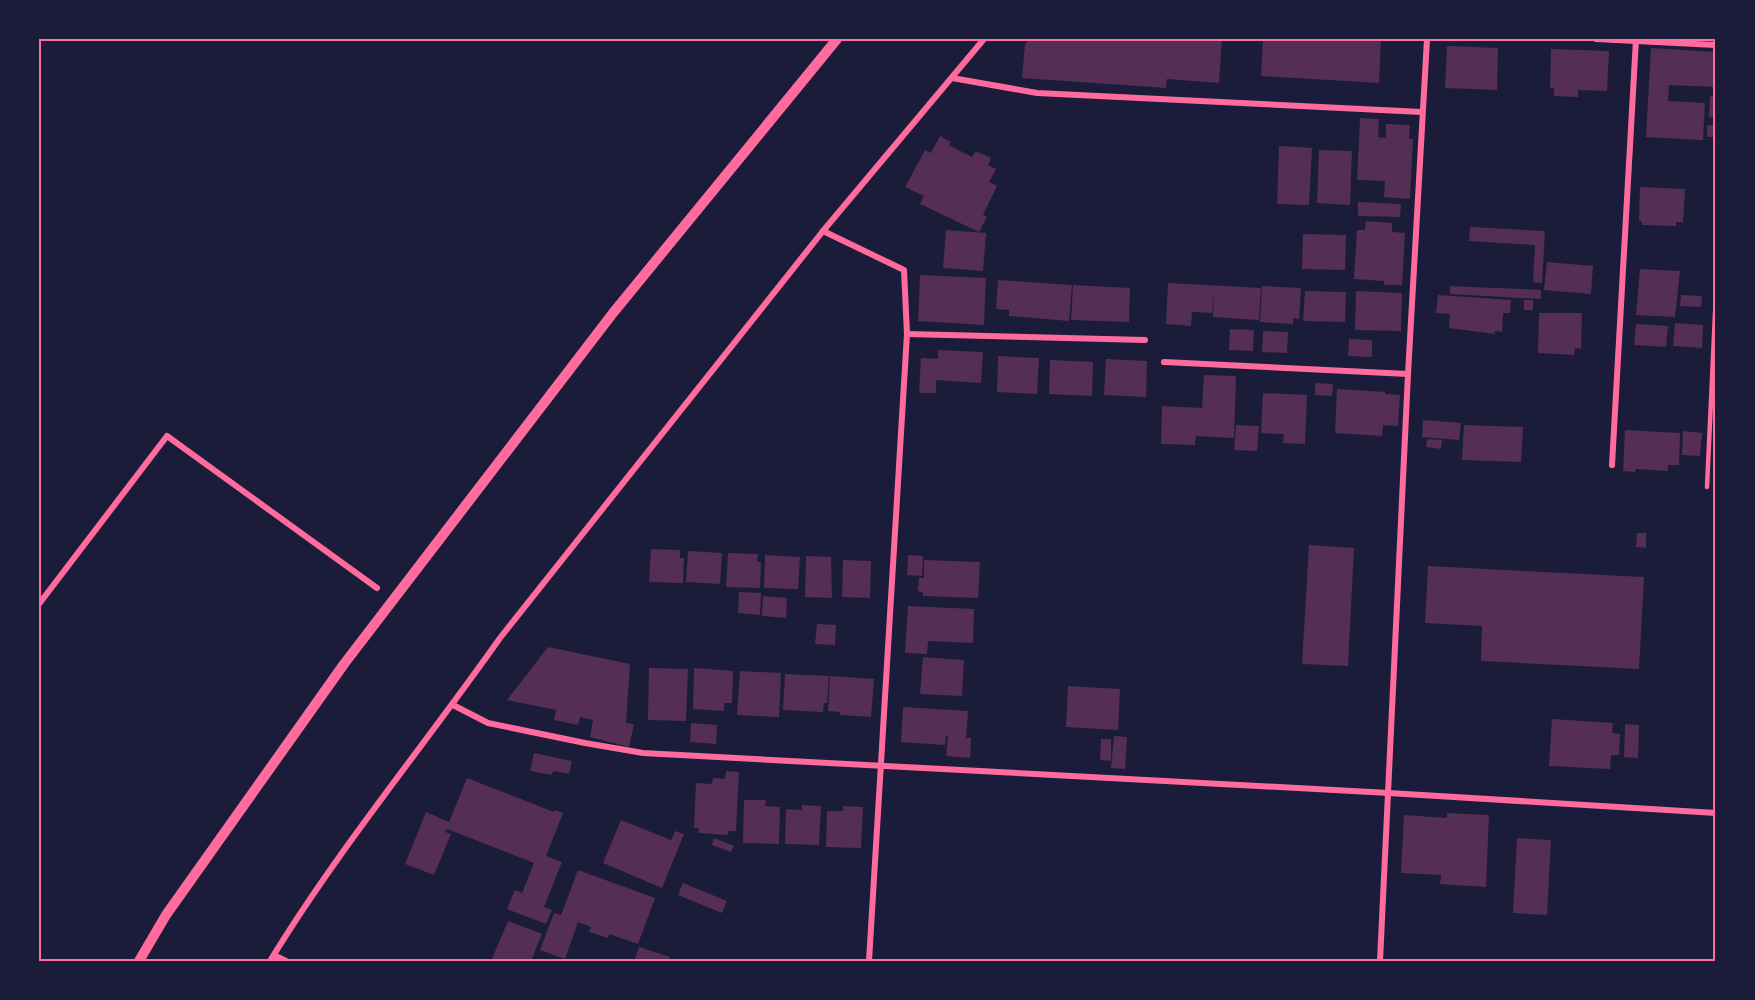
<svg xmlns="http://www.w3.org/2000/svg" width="1755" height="1000" font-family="Overpass,sans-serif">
<rect width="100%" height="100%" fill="#1b1b3a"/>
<g fill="#542f53">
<polygon points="1029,39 1222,39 1219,83 1167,79 1166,88 1022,78 1025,44"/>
<polygon points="1263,39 1381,39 1379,83 1261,76"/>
<polygon points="1447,46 1498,48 1497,90 1445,88"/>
<polygon points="1651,48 1716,52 1715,87 1669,85 1668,101 1705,103 1703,140 1646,137"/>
<polygon points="1551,49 1609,51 1607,91 1578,90 1578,97 1554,96 1554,88 1550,88"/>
<polygon points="1710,96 1716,96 1716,118 1709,117"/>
<polygon points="1360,118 1379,119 1378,137 1386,138 1386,124 1410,125 1409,139 1413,139 1410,199 1384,197 1385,181 1357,180"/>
<polygon points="1707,125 1716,126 1716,137 1707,137"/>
<polygon points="940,136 951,142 949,145 972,157 976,151 991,158 988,165 996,169 989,182 997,186 983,215 987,217 979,232 920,204 924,196 905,187 925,150 931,153"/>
<polygon points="1279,146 1312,148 1309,205 1277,204"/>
<polygon points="1319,150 1352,151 1350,205 1317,203"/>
<polygon points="1640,187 1685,189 1683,222 1676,222 1676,226 1642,225 1642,221 1639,221"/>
<polygon points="1358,202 1401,204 1400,217 1358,216"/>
<polygon points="1366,221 1392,223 1392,232 1405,233 1402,285 1384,285 1384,281 1354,279 1357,230 1365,230"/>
<polygon points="1470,227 1545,231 1542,283 1533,282 1535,245 1469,241"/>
<polygon points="946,230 986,233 983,271 943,268"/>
<polygon points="1303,234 1346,235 1345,270 1302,269"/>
<polygon points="1547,262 1593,266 1591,294 1544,290"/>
<polygon points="1640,269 1680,271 1675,317 1636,315"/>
<polygon points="920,275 986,278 984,325 918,321"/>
<polygon points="998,280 1072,285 1069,321 1009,316 1009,310 996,309"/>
<polygon points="1168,283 1261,288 1259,320 1213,317 1214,292 1212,313 1192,312 1191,326 1166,324"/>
<polygon points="1073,285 1130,288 1129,322 1071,320"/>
<polygon points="1262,286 1301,288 1299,319 1293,318 1293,324 1260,322"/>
<polygon points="1450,286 1541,290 1541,299 1450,294"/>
<polygon points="1305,291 1346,292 1345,322 1303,321"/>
<polygon points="1356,291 1402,293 1401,331 1355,330"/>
<polygon points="1438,295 1511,300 1510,313 1503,313 1502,332 1495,331 1495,334 1449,328 1450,314 1436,313"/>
<polygon points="1681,295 1702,296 1701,307 1680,306"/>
<rect x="1524" y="300" width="9" height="10"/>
<polygon points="1539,313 1582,313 1581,349 1575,348 1574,355 1538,353"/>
<polygon points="1675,323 1703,325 1702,348 1673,346"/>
<polygon points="1636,324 1668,326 1666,347 1634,345"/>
<polygon points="1230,329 1254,330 1253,351 1229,350"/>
<polygon points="1263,331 1288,332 1287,353 1262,352"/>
<polygon points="1349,339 1372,340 1372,357 1348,356"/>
<polygon points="938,350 983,352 981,383 936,380 936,393 919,393 921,358 938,359"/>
<polygon points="998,356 1039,358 1037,394 997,392"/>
<polygon points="1106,359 1147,361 1146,397 1104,395"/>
<polygon points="1050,360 1093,362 1092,396 1049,394"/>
<polygon points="1204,375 1236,376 1234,438 1196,436 1195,445 1161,444 1162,406 1202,408"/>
<polygon points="1315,383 1333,384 1332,396 1315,395"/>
<polygon points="1337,389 1385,392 1385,394 1400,395 1398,426 1383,425 1382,436 1335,433"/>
<polygon points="1263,393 1307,395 1305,444 1283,443 1284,434 1261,433"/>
<polygon points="1423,420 1461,423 1459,440 1422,437"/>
<polygon points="1236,425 1259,426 1257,451 1234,450"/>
<polygon points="1464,425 1523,427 1521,462 1462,460"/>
<polygon points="1625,430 1680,433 1679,465 1668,465 1668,471 1636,469 1635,472 1623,471"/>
<polygon points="1683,431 1702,433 1700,456 1682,455"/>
<polygon points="1427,439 1442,440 1441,449 1426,447"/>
<polygon points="1637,533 1646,533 1646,548 1636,547"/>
<polygon points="1309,545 1354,548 1348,666 1302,664"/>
<polygon points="651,549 680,550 680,558 684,558 683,583 649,582"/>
<polygon points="688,551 722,553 720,584 686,582"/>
<polygon points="728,553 758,554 757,562 761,562 760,588 726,587"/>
<polygon points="765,555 800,557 798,589 764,588"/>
<polygon points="908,555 923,556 922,576 907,575"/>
<polygon points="806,556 831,557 832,598 805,597"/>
<polygon points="843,560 871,561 870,598 842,597"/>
<polygon points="924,560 980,562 978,598 923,596 923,592 918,591 919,578 924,578"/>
<polygon points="1428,566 1644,577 1639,669 1481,661 1482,626 1425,623"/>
<polygon points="739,592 761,593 760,615 738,613"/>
<polygon points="763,596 787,598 786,618 762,616"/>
<polygon points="908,606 974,609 973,643 928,641 927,654 905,653"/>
<polygon points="817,624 836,625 835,645 815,644"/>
<polygon points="548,647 630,664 626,723 634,724 629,747 590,737 593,720 580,717 578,725 554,720 556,710 507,700"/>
<polygon points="923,657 964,660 962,696 920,694"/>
<polygon points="649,668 688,669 686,721 648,720"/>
<polygon points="694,668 733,671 732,703 724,703 724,711 693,709"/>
<polygon points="740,671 781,673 779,717 737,715"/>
<polygon points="785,674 829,676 827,703 824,703 823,712 783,710"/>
<polygon points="830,676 874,679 871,717 840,715 840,712 828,711"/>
<polygon points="1068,686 1120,689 1118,730 1066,727"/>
<polygon points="903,707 968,711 966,738 971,738 970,758 946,756 948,736 946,735 945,745 901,742"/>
<polygon points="1552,719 1613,723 1612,733 1620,734 1619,755 1611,755 1610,769 1549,766"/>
<polygon points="691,723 717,725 716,744 690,742"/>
<polygon points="1625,724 1639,725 1638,758 1624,757"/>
<polygon points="1114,736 1127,737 1125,769 1111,768"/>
<polygon points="1101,739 1111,739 1111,761 1100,760"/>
<polygon points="534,753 572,761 569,774 553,771 552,775 530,771"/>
<polygon points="726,771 739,772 736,831 728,831 728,835 698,833 699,828 694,828 696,783 712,784 713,778 725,779"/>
<polygon points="467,778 554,812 555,810 563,813 546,856 562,862 544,907 552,910 546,924 507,909 515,890 522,893 534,863 447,829 445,832 451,834 434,875 405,864 426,812 449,822"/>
<polygon points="744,800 766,800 765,806 780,807 779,844 743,843"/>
<polygon points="802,805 821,806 819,845 785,844 786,809 802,810"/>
<polygon points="843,806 863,807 861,848 826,847 827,811 843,811"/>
<polygon points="1447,813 1489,815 1486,887 1440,884 1441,875 1401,873 1404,815 1447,818"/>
<polygon points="621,820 671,840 675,831 684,834 662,888 603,863"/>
<polygon points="714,838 734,846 731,852 712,845"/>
<polygon points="1517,838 1551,840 1547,915 1513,913"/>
<polygon points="578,870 655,898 638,944 609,934 608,938 589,932 591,927 578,922 565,959 540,950 554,913 561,915"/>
<polygon points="683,883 727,901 722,913 678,895"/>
<polygon points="508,921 542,934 531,961 491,961"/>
<polygon points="639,947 670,957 669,961 634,961"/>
</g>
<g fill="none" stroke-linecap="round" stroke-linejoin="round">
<polyline stroke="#ff6b9d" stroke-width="4.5" points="1707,487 1716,292"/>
<g stroke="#ff6b9d" stroke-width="6">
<polyline points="1596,39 1716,45"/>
<polyline points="952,78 1037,93 1422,112"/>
<polyline points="823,231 904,270 907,334 869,961"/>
<polyline points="907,334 1145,340"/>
<polyline points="1164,362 1408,374"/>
<polyline points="1612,465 1636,39"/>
<polyline points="39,604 167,436 377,588"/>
<polyline points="453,705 488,723 585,743 643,753 1389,793 1716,813"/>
<polyline points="274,955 286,961"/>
<path d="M270 961C339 848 424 746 500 638L823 231 984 39"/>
<polyline points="1380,961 1408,374 1427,39"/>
</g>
<polyline stroke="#ff6b9d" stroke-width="10" points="139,961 166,915 344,664 613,313 837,39"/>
</g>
<rect width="1755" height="1000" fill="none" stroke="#1b1b3a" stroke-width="81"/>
<rect x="40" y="40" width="1674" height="920" fill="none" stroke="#ff6b9d" stroke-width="2"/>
</svg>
